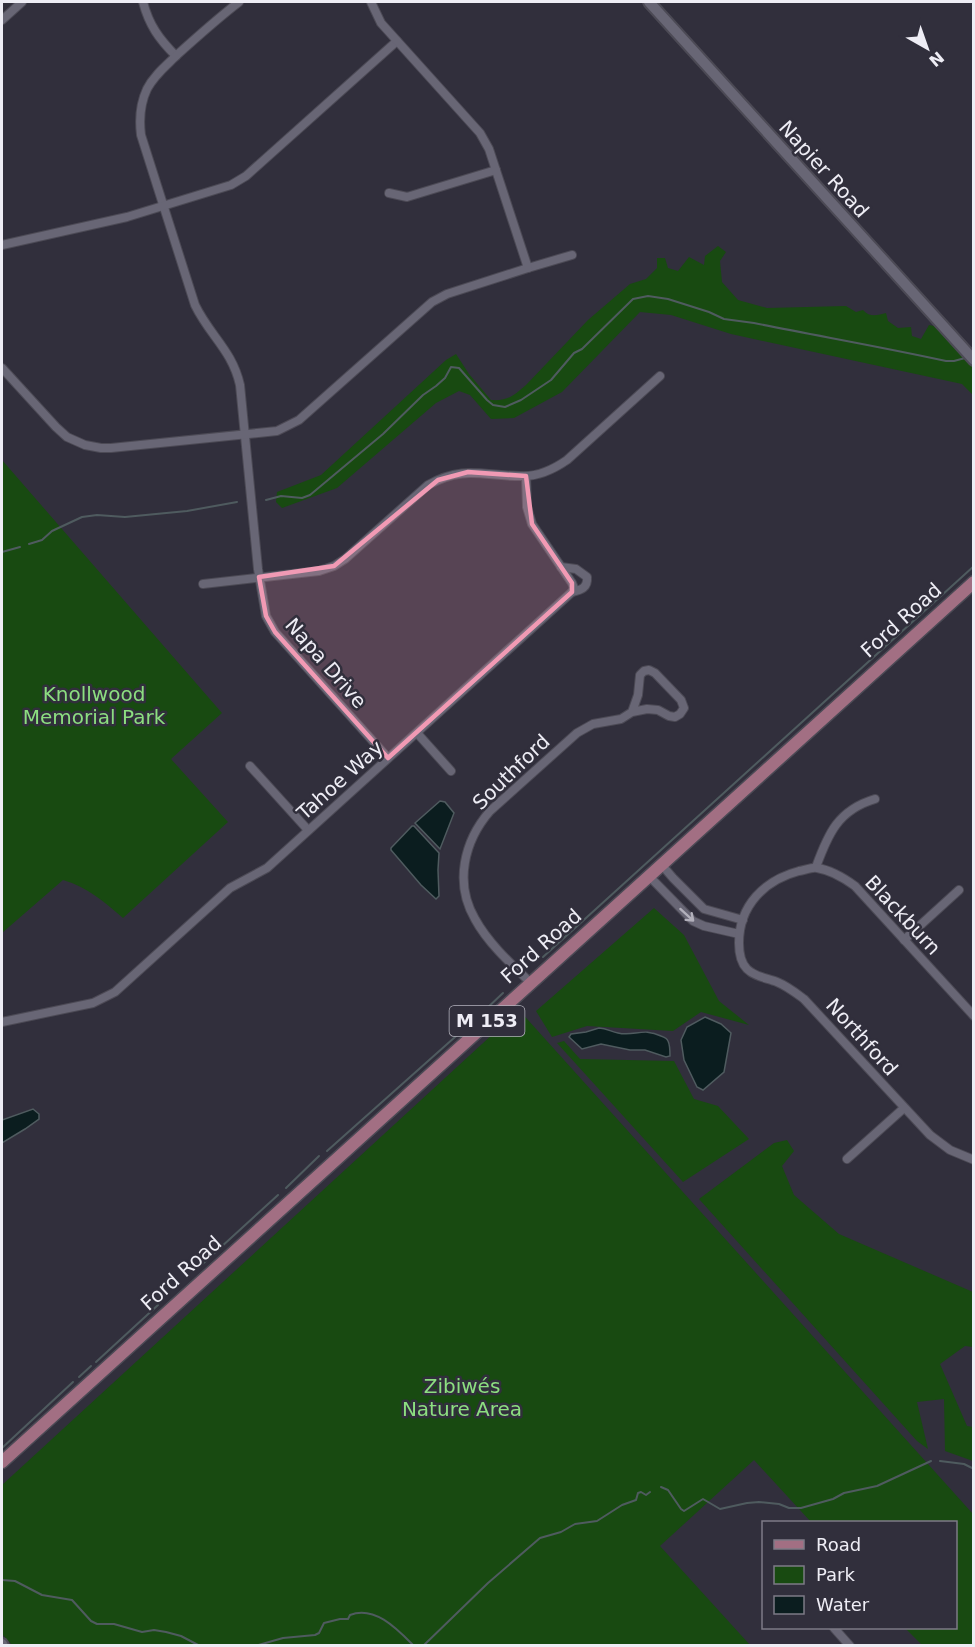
<svg xmlns="http://www.w3.org/2000/svg" width="975" height="1647" font-family="'DejaVu Sans',sans-serif">
<rect width="100%" height="100%" fill="#312f3c"/>
<g fill="#184a11">
<path d="M718 246 726 252 720 261 722 282 738 300 767 308 846 306 856 312 863 310C870 318 878 315 886 313L888 321 898 328 911 327 912 336 921 339 929 325 934 326 973 366V395L962 384 731 334 671 315 640 312 562 392 514 418 491 419 470 395 459 391 436 403 337 488 282 508 276 502 277 492 321 475 446 360 456 354 469 374 491 400C508 401 513 396 526 385L588 320 630 284 646 279 657 268V258H665L668 268 678 271 689 257 704 265 705 256Z"/>
<path d="M2 460 222 713 171 759 228 822 123 918C104 902 88 887 63 880L2 933Z"/>
<polygon points="654,908 684,935 719,1001 749,1025 701,1012 673,1031 587,1026 552,1037 536,1011"/>
<polygon points="519,1010 973,1514 973,1645 922,1645 905,1628 956,1628 956,1522 811,1522 754,1460 660,1546 750,1645 12,1645 2,1634 2,1485"/>
<polygon points="564,1041 580,1059 674,1061 694,1099 718,1106 749,1139 683,1182 557,1043"/>
<polygon points="787,1140 794,1151 782,1166 794,1195 839,1234 973,1292 973,1347 965,1346 940,1364 967,1426 973,1427 973,1461 945,1451 944,1399 917,1402 928,1449 917,1441 699,1199 774,1143"/>
</g>
<g fill="#0b1d1f" stroke="#4f5b5f" stroke-width="1.5">
<polygon points="440,801 445,802 454,813 440,849 415,823"/>
<polygon points="412,826 414,826 439,853 438,870 439,896 436,899 421,885 391,850 391,848"/>
<polygon points="705,1017 721,1024 731,1033 724,1072 703,1090 697,1087 684,1060 681,1040 687,1027"/>
<path d="M599 1028C607 1028 611 1032 618 1033 634 1037 643 1027 661 1036 664 1037 667 1038 668 1041 670 1045 670 1052 670 1056L666 1057 645 1050H630L601 1044 582 1049 569 1037 571 1034 586 1032Z"/>
<polygon points="33,1109 39,1114 39,1119 25,1129 2,1143 2,1120"/>
</g>
<g fill="none" stroke-linecap="round" stroke-linejoin="round">
<g stroke="#4f5b5f" stroke-width="2">
<path d="M266 500 281 496 302 498 310 495 383 434 423 395 436 386 445 378 451 367 459 368 487 400 493 405 505 407 521 400 551 380 574 353 582 349 633 299 648 296 668 299 709 312 724 319 754 323C818 336 882 347 946 361H954L965 358"/>
<polyline points="29,544 42,540 52,531 82,517 97,515 125,517 187,511 237,502"/>
<polyline points="2,552 20,547"/>
<polyline points="543,957 974,566"/>
<polyline points="484,1011 503,993"/>
<polyline points="327,1151 473,1021"/>
<polyline points="286,1188 319,1156"/>
<polyline points="197,1269 278,1195"/>
<polyline points="96,1362 158,1305"/>
<polyline points="79,1377 91,1366"/>
<polyline points="2,1448 73,1382"/>
<polyline points="940,1461 964,1464 974,1469"/>
<polyline points="661,1487 668,1490 681,1509 684,1511 703,1499 720,1509 747,1503 759,1502 779,1504 789,1508 801,1508 833,1499 844,1493 877,1486 931,1461"/>
<polyline points="2,1580 15,1581 42,1595 72,1600 91,1621 97,1624 114,1624 142,1632 154,1630 166,1632 181,1636 200,1646"/>
<polyline points="228,1646 235,1646"/>
<path d="M255 1646 283 1638 315 1635 319 1633 324 1623 340 1619H348L350 1615C375 1605 398 1630 414 1646"/>
<polyline points="423,1646 488,1583 540,1538 561,1532 575,1524 597,1521 622,1505 636,1500 638,1493 641,1492 646,1495 650,1492"/>
</g>
<defs>
<g id="street">
<path d="M143 2C149 25 159 39 176 56"/>
<path d="M239 2C218 18 198 36 178 54 167 65 154 75 147 89 140 104 139 119 141 135L195 305C210 336 232 350 240 385L258 569 266 616 275 632 388 758"/>
<polyline points="2,20 22,2"/>
<polyline points="389,193 407,197 496,170"/>
<polyline points="2,245 127,217 231,185 246,176 397,41"/>
<polyline points="528,268 572,255"/>
<polyline points="2,368 56,427 67,437 85,445 101,448 111,448 277,431 299,420 432,302 447,294 528,268 489,149 480,133 381,23 371,2"/>
<path d="M561 567 576 569 587 577C588 588 581 590 572 592"/>
<path d="M203 584 319 571 334 566 345 559 428 485C465 464 485 477 524 476 539 476 554 469 567 460L660 376"/>
<polyline points="417,733 451,771"/>
<polyline points="250,766 308,830"/>
<polyline points="661,864 673,878 704,909 743,920"/>
<path d="M816 867C828 834 838 810 875 799"/>
<polyline points="648,875 693,921 704,926 739,934"/>
<polyline points="904,940 959,890"/>
<path d="M530 982C511 964 488 943 475 919 454 883 464 841 490 811L577 733 593 724 621 719 632 712 647 709 658 710 669 716 675 717 680 714 684 708 681 700 655 673 649 670 644 671 640 675 638 695 632 712"/>
<path d="M974 1016 855 886C844 878 831 870 817 868 812 867 805 870 799 871 765 880 739 905 739 943 739 952 741 963 747 969 755 977 767 978 777 982 787 986 796 993 804 999L930 1135 950 1150 974 1160"/>
<polyline points="2,1022 93,1003 115,992 230,888 267,868 572,592 574,588 572,583 532,524 527,507 526,476"/>
<polyline points="847,1159 904,1108"/>
<polyline points="834,1628 850,1646"/>
</g>
<g id="secondary">
<polyline points="649,2 974,360"/>
<polyline points="2,1644 3,1646"/>
</g>
<polyline id="primary" points="2,1462 974,582"/>
</defs>
<use href="#street" stroke="#4c4a55" stroke-width="10"/>
<use href="#secondary" stroke="#4c4a55" stroke-width="14"/>
<use href="#primary" stroke="#4c4a55" stroke-width="15"/>
<use href="#street" stroke="#686675" stroke-width="8"/>
<use href="#secondary" stroke="#686675" stroke-width="10"/>
<use href="#primary" stroke="#a26f83" stroke-width="12"/>
</g>
<defs><path id="oneway-shaft" d="M-6 0H5M1.5-3L5.5 0L1.5 3" fill="none" stroke-width="1.6" stroke-linecap="round" stroke-linejoin="round" transform="scale(1.5)"/></defs>
<use stroke="#b2b0bb" href="#oneway-shaft" transform="translate(687 915) rotate(42)"/>
<path fill="#f19ab4" fill-opacity="0.2" stroke="#f19ab4" stroke-width="4.5" stroke-linejoin="round" d="M468 472 526 476 532 524 572 583V592L388 758 275 632 266 616 259 577 334 566 438 480Z"/>
<g text-anchor="middle" stroke-width="5" stroke-linejoin="round" paint-order="stroke">
<rect fill="#312f3c" stroke="#b5b4be" stroke-width="1.5" x="449.5" y="1006" width="75" height="30" rx="4.5"/>
<g font-size="18" font-weight="bold" fill="#eeedf5">
<text x="487" y="1027">M 153</text>
</g>
<g font-size="20" fill="#eeedf5" stroke="#312f3c">
<text transform="translate(824 169) rotate(48)" y="7">Napier Road</text>
<text transform="translate(901 620) rotate(-42)" y="7">Ford Road</text>
<text transform="translate(326 663) rotate(49)" y="7">Napa Drive</text>
<text transform="translate(511 772) rotate(-44)" y="7">Southford</text>
<text transform="translate(340 780) rotate(-42)" y="7">Tahoe Way</text>
<text transform="translate(903 915) rotate(47)" y="7">Blackburn</text>
<text transform="translate(541 946) rotate(-42)" y="7">Ford Road</text>
<text transform="translate(862 1037) rotate(48)" y="7">Northford</text>
<text transform="translate(181 1273) rotate(-42)" y="7">Ford Road</text>
</g>
<g font-size="20" fill="#8cde80" stroke="#312f3c">
<text x="94" y="701">Knollwood<tspan x="94" dy="23">Memorial Park</tspan></text>
<text x="462" y="1393">Zibiwés<tspan x="462" dy="23">Nature Area</tspan></text>
</g>
</g>
<rect width="975" height="1647" fill="none" stroke="#eeedf5" stroke-width="6"/>
<rect x="762" y="1521" width="195" height="108" fill="#312f3c" stroke="#7d7b86" stroke-width="1.5"/>
<rect x="774" y="1540" width="30" height="9" fill="#a26f83" stroke="#7d7b86" stroke-width="1.5"/>
<text x="816" y="1551" font-size="18" fill="#eeedf5">Road</text>
<rect x="774" y="1566" width="30" height="18" fill="#184a11" stroke="#7d7b86" stroke-width="1.5"/>
<text x="816" y="1581" font-size="18" fill="#eeedf5">Park</text>
<rect x="774" y="1596" width="30" height="18" fill="#0b1d1f" stroke="#7d7b86" stroke-width="1.5"/>
<text x="816" y="1611" font-size="18" fill="#eeedf5">Water</text>
<g transform="translate(927 48) rotate(140)" stroke="#312f3c" stroke-width="4.5" paint-order="stroke">
<path d="M0-4.5L10 22L0 15L-10 22Z" fill="#eeedf5"/>
<text y="-9" font-size="16" font-weight="bold" text-anchor="middle" fill="#eeedf5">N</text>
</g>
</svg>
